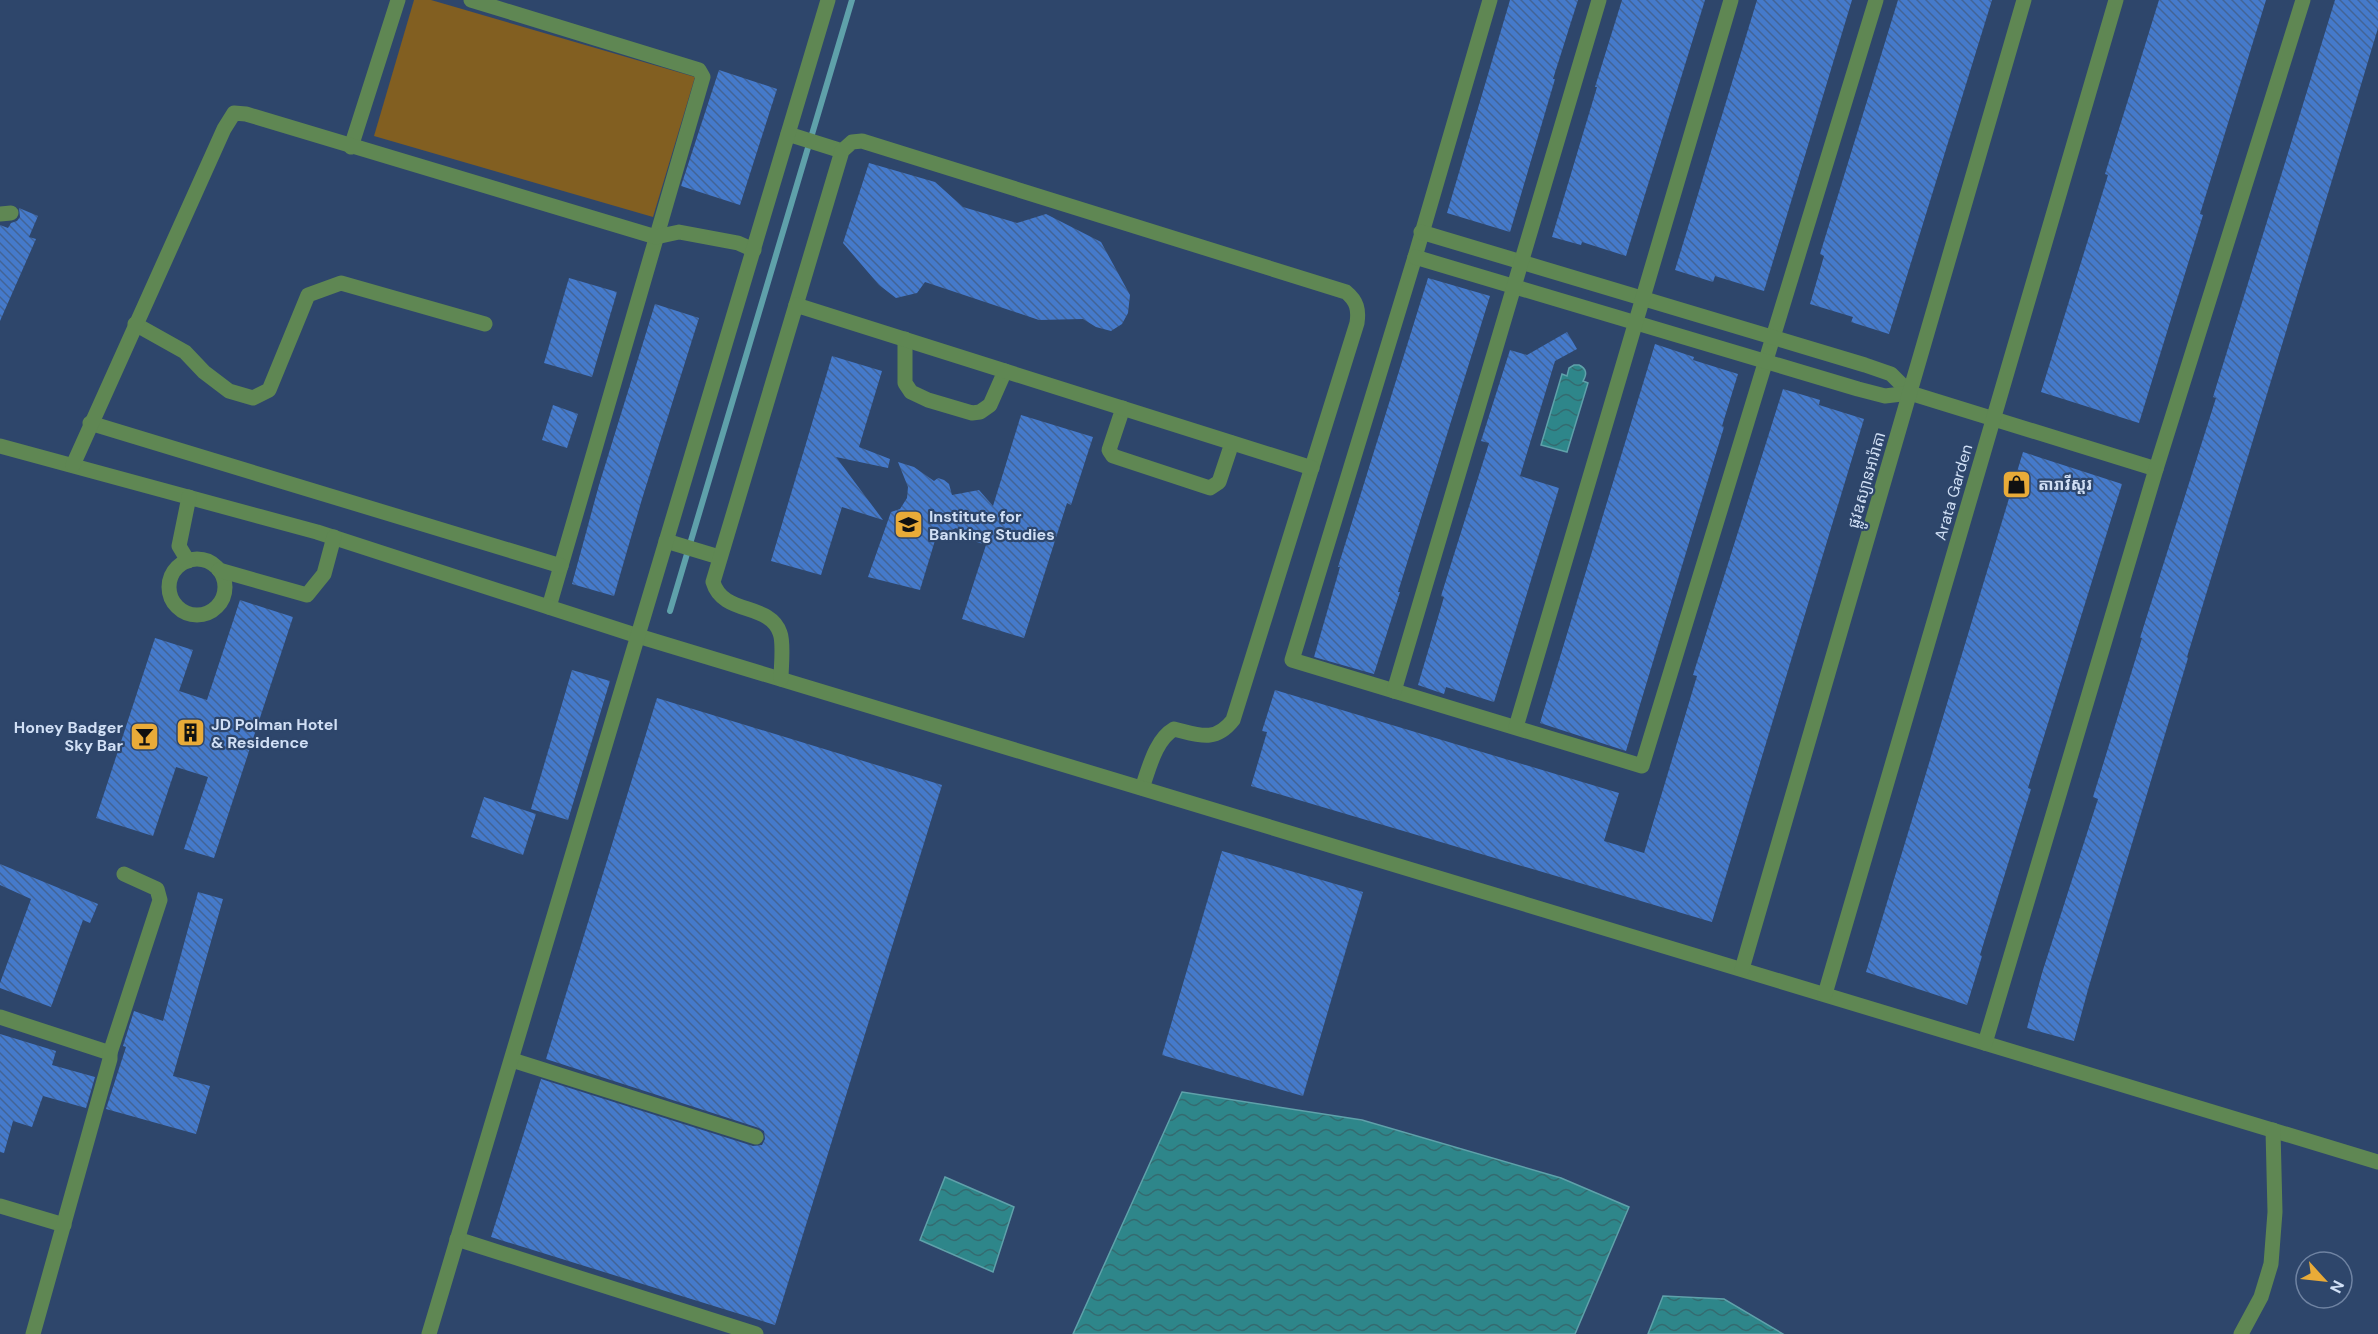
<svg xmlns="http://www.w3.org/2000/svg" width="2378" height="1334" font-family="'DM Sans','Noto Sans Khmer',sans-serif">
<defs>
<pattern id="water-waves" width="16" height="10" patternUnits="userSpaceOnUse" patternTransform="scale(1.5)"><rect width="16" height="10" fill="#2e868a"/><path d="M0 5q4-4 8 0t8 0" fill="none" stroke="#346b70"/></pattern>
<pattern id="building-back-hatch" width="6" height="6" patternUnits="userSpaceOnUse" patternTransform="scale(1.5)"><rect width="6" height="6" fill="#457acb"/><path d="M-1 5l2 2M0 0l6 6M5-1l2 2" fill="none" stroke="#426497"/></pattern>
</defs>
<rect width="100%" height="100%" fill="#2e466b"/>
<polygon fill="#825f21" points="414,0 431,0 695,77 653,217 374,136"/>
<g fill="url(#water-waves)" stroke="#5fa1aa" stroke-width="1.5">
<path d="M1574 365H1579C1587 369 1587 374 1583 381L1588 383 1567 452 1541 445 1562 374 1567 376 1569 368Z"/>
<polygon points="1182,1092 1362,1120 1561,1178 1629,1207 1575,1334 1073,1334"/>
<polygon points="945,1177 1014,1207 993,1272 920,1240"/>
<polygon points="1663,1296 1724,1299 1783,1334 1648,1334"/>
</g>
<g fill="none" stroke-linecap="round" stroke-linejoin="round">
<polyline stroke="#5fa1aa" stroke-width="6" points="670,611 852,0"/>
</g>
<g fill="url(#building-back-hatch)">
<polygon points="1510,0 1578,0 1553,79 1555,79 1510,232 1447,213"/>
<polygon points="1622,0 1705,0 1626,256 1582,242 1581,245 1552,237 1597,87 1595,87"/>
<polygon points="1757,0 1852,0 1764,291 1715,276 1713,282 1675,270"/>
<polygon points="1898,0 1992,0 1889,334 1851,322 1853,317 1810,304 1824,256 1820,254"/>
<polygon points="2159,0 2266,0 2200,214 2203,215 2139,423 2041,392 2108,175 2105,174"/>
<polygon points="2335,0 2378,0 2378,28 2357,98 2187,657 2188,658 2089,986 2074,1041 2027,1028 2042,973 2098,799 2093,797 2142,638 2140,638 2216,398 2213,397"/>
<polygon points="719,70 777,89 740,205 681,186"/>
<polygon points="869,163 935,182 963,207 1017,223 1046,214 1101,242 1130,295 1128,313 1122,324 1111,331 1096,327 1083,319 1039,320 925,282 917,293 896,298 879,285 843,243"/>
<polygon points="19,208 38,216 29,237 36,239 0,321 0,225 8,228 11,223 17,221 20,217"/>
<polygon points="569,278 617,292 592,377 544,363"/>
<polygon points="1428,278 1490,296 1398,592 1400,592 1374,674 1314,657 1340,567 1338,567"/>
<polygon points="655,304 699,318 642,499 614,596 572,584 599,485"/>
<polygon points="1567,332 1577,349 1555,361 1520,476 1559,488 1494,702 1446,687 1444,694 1418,685 1444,597 1441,596 1489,443 1481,441 1510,350 1527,355"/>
<polygon points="1655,344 1694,357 1693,360 1738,374 1722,426 1724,427 1626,751 1540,723"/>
<polygon points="832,356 882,371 859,447 890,459 888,468 836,457 883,520 842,507 821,575 771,561"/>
<polygon points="1783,389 1820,400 1819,405 1864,419 1712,922 1251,786 1267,732 1262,731 1275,690 1619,793 1604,841 1644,853 1697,676 1693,675"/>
<polygon points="553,405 578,414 567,448 542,440"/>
<polygon points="1021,415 1093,437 1071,505 1067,503 1024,638 962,619 986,545 974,541 956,528 936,537 920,590 868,577 891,512 900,509 907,498 908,487 898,462 914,467 934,481 938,478 944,480 949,484 952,495 979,490 993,506"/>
<polygon points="2023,452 2122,484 2028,788 2031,789 1980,955 1982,956 1967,1005 1866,972"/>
<polygon points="240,600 293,617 214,858 184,849 208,777 176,767 153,836 96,818 155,638 193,650 179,691 207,700"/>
<polygon points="572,670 610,681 568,820 531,809"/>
<polygon points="657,698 942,785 775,1325 491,1237 541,1079 753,1146 762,1145 765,1139 764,1131 759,1128 546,1059"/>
<polygon points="484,797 536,814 523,855 471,837"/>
<polygon points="1222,851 1363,892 1303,1096 1162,1055"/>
<polygon points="0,864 98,904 90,923 83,920 51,1007 0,988 0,983 31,899 0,885"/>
<polygon points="198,892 223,899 173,1076 210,1086 196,1134 106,1109 126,1047 123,1046 134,1011 163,1021"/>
<polygon points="0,1034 56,1051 52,1065 95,1077 86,1108 43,1096 32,1127 13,1121 4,1153 0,1152"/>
</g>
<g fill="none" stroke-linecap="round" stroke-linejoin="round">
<g stroke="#5f8753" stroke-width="15">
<polyline points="471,0 699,70 703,77 549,607"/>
<polyline points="1490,0 1415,257 1292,660 1642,766 1876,0"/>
<polyline points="788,134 842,151"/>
<polyline points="351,147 398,0"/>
<polyline points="0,214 11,213"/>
<polyline points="1421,232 1865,365 1891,374 1910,393"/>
<polyline points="1415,257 1858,389 1885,396 1910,393 2156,469"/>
<path d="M796 305 842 151 852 142 862 141 1346 292C1357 301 1359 310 1357 323L1233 720C1215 743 1199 735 1174 729 1155 740 1149 769 1142 788"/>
<polyline points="135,324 185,352 204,372 229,391 253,398 269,390 308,295 341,283 485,324"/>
<polyline points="905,339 905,383 911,392 928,400 972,413 980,412 990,405 1005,371"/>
<polyline points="1123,408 1109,450 1113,456 1210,488 1219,482 1232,443"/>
<polyline points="90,423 561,566"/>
<polyline points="0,446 317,532 638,636 2378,1162"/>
<polyline points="73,465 224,129 234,113 246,114 656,237 679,232 738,243 754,250"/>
<polyline points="666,541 719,557"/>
<circle cx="197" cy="587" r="28"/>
<polyline points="188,561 179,546 189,497"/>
<polyline points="219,570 307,595 324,574 334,537"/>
<path d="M781 679C781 667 784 643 780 633 770 602 723 616 713 582L796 305 1312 468"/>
<polyline points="1394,691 1599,0"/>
<polyline points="1516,727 1731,0"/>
<polyline points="1742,969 2024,0"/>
<polyline points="1825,994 2116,0"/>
<polyline points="0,1017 110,1053"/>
<polyline points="1985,1043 2156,469 2303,0"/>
<polyline points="512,1060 756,1137"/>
<polyline points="0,1206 64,1225"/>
<polyline points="457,1239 756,1334"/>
<polyline points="33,1334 110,1059 110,1053 160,900 157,889 124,874"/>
<polyline points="429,1334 828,0"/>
<polyline points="2241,1334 2261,1297 2271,1264 2275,1212 2273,1130"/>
</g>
</g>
<defs>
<symbol id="shop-square" viewBox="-11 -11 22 22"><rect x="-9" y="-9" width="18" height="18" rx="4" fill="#e9ab38" stroke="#2e466b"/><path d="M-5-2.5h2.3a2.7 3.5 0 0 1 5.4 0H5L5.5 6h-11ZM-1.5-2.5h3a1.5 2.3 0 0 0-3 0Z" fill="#111"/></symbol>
<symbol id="university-square" viewBox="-11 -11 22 22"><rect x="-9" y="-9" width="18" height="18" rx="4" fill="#e9ab38" stroke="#2e466b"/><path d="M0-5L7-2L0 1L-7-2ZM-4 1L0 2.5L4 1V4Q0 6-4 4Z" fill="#111"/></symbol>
<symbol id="building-square" viewBox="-11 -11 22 22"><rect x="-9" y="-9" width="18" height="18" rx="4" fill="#e9ab38" stroke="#2e466b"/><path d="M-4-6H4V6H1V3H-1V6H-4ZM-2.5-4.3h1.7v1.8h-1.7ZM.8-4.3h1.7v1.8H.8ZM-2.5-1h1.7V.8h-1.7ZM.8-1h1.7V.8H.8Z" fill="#111"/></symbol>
<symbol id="bar-square" viewBox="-11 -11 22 22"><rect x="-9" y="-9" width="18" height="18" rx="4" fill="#e9ab38" stroke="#2e466b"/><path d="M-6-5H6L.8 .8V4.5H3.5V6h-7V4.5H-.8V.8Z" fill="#111"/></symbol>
</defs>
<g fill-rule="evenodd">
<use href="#shop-square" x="2000" y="468" width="33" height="33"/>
<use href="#university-square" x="892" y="508" width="33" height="33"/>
<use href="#building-square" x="174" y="716" width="33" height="33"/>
<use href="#bar-square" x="128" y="720" width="33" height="33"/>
</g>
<g text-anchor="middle" stroke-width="4.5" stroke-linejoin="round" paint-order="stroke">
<g font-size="16" fill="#d0dff5" stroke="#2e466b">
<text transform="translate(1866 480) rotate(-74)" y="6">ផ្លូវឧស្យានអារ៉ាតា</text>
<text transform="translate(1953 492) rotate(-74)" y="6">Arata Garden</text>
</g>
<g font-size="16" font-weight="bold" fill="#d0dff5" stroke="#2e466b" text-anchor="start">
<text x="2038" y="490">តារាវីស្តរ</text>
<text x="929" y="522">Institute for<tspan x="929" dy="18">Banking Studies</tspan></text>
<text x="211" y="730">JD Polman Hotel<tspan x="211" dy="18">&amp; Residence</tspan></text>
<text x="123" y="733" text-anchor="end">Honey Badger<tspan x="123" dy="18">Sky Bar</tspan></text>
</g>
</g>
<g transform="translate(2324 1280) rotate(117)"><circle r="28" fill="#2e466b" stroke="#6f83a2" stroke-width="1.5"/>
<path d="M0-4.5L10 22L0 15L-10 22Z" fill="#e9ab38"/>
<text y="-9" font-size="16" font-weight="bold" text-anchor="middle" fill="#d0dff5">N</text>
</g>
</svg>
